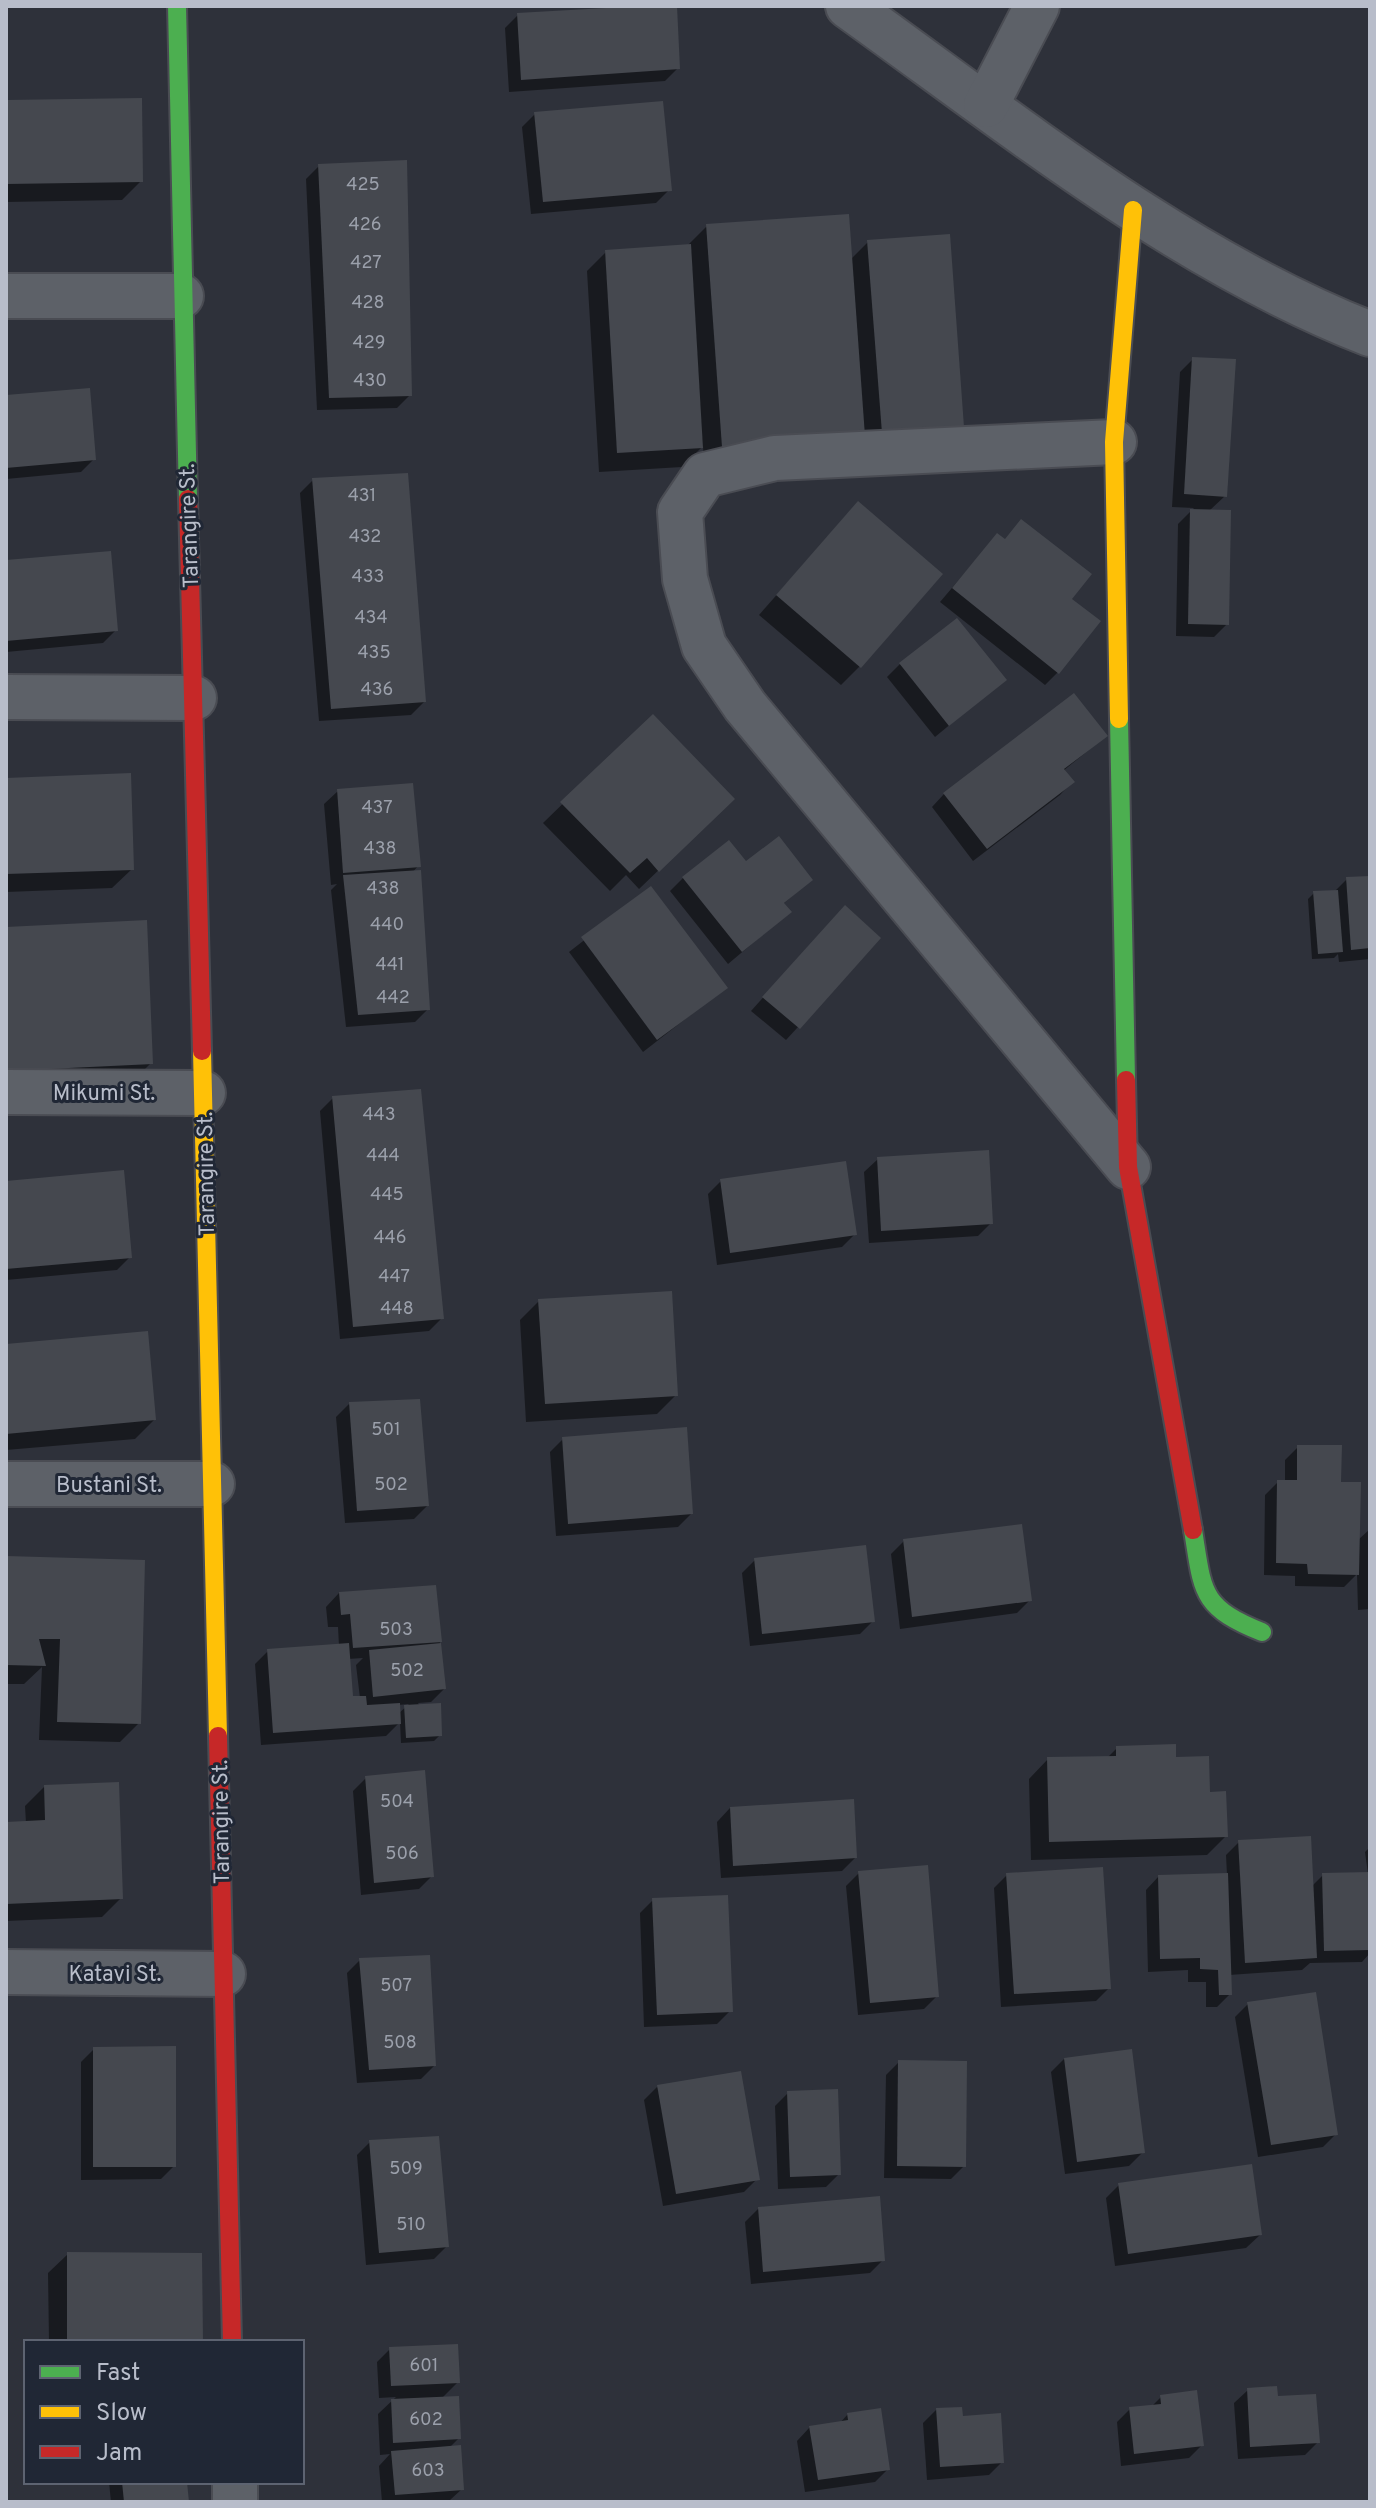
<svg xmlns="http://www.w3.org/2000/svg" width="1376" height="2508" font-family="Overpass,sans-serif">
<rect width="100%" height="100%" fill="#2e313a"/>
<g fill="#0007" fill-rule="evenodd">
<polygon points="675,6 678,68 665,81 509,92 505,28 518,15"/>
<polygon points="6,102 141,181 122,200 6,202"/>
<polygon points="535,114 669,190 656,203 531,214 522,127"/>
<polygon points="319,166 410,395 397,408 317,410 306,179"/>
<polygon points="707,226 850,260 868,242 962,426 704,465 703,446 682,467 599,472 587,271 606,252 688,245"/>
<polygon points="1193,359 1225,496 1209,511 1227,624 1214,637 1176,636 1178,524 1194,508 1172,507 1180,372"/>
<polygon points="6,397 94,459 81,472 6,479"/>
<polygon points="313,480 424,702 411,715 319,721 300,493"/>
<polygon points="858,503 860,666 841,685 759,615"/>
<polygon points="1021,522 1070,599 1058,672 1045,685 940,602 997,535 1004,541"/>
<polygon points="6,562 116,630 103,643 6,652"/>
<polygon points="900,664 1004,680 935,737 887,677"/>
<polygon points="653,716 714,817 639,889 626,875 610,891 543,823"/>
<polygon points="1106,736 1063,771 1072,782 1060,795 973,861 932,807 944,794"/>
<polygon points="6,780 132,869 112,888 6,892"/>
<polygon points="338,791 418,866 412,873 428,1009 415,1022 346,1027 331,890 337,884 331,885 324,804"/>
<polygon points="746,863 811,880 783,904 790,912 728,964 670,891 683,878"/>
<polygon points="1370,875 1370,959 1339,962 1338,954 1334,958 1312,959 1308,899 1314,893 1334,892 1347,879 1369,878"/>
<polygon points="650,889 725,988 643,1052 569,952"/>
<polygon points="832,921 798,1027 786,1040 751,1011"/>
<polygon points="6,929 151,1063 132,1082 6,1088"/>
<polygon points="333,1098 442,1318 429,1331 340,1339 320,1111"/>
<polygon points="878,1159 991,1223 978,1236 869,1243 864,1172"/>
<polygon points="721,1181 855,1234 842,1247 717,1265 708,1194"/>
<polygon points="6,1183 130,1257 117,1270 6,1280"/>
<polygon points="539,1301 676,1395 657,1414 526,1422 520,1320"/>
<polygon points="6,1346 154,1420 135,1439 6,1450"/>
<polygon points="349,1404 427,1506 414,1519 345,1523 336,1417"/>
<polygon points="563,1439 691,1514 678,1527 556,1536 550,1452"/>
<polygon points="1298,1447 1339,1484 1358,1540 1370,1529 1370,1609 1358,1610 1357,1574 1344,1587 1295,1586 1295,1576 1264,1575 1265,1495 1278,1482 1285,1482 1285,1460"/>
<polygon points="904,1541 1030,1600 1017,1613 900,1629 891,1554"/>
<polygon points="6,1558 139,1723 120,1742 39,1740 42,1667 24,1684 6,1684"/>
<polygon points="755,1560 873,1621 860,1634 750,1646 742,1573"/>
<path d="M435 1587 444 1689 431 1702 418 1703 440 1735 434 1741 401 1743 400 1722 386 1736 261 1745 255 1664 268 1651 339 1646 338 1627H328L326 1607 339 1593ZM363 1658 356 1665 360 1698H351L348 1659ZM409 1704 398 1714V1705Z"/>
<polygon points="1117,1748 1174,1759 1208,1794 1226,1836 1207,1855 1031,1860 1029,1779 1048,1759 1107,1758"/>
<polygon points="366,1778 432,1876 419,1889 361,1895 353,1791"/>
<polygon points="44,1787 121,1898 102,1917 6,1921 6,1824 26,1823 25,1806"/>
<polygon points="730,1808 855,1858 842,1871 721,1878 717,1822"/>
<polygon points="1239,1842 1312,1886 1323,1875 1368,1874 1365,1852 1370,1847 1370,1953 1362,1962 1310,1963 1302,1970 1229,1975 1230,1994 1217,2007 1206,2007 1206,1982 1188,1982 1188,1970 1148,1972 1146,1890 1159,1876 1227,1875 1226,1855"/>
<polygon points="859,1873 937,1996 924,2009 858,2015 846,1886"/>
<polygon points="1007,1875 1109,1988 1096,2001 1001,2007 994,1888"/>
<polygon points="653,1900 730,2011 717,2024 644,2027 640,1913"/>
<polygon points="360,1960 434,2066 421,2079 357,2083 347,1973"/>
<polygon points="1248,2004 1336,2134 1323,2147 1258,2157 1235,2017"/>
<polygon points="94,2049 174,2166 161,2179 81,2180 81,2062"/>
<polygon points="1064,2059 1142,2153 1129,2166 1065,2174 1051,2072"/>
<polygon points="899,2062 964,2166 951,2179 884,2178 886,2075"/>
<polygon points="657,2087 757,2179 744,2192 663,2206 644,2100"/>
<polygon points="788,2093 839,2174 826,2187 778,2189 775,2106"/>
<polygon points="370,2142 447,2246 434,2259 366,2265 357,2155"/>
<polygon points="1119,2185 1260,2235 1246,2248 1115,2266 1106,2198"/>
<polygon points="758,2209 883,2260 870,2273 751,2284 745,2222"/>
<polygon points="68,2254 201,2342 49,2342 48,2273"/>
<polygon points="390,2349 458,2382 441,2399 459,2438 449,2448 462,2489 450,2500 461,2502 382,2502 379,2466 390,2454 380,2455 378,2414 396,2397 379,2398 377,2362"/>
<polygon points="1248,2390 1276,2398 1318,2442 1305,2455 1238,2459 1234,2403"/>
<polygon points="1161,2397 1202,2445 1189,2458 1121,2466 1117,2422 1130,2409 1151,2407"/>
<polygon points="936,2410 961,2418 1002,2462 989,2475 927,2480 923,2423"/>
<polygon points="848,2414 888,2469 875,2482 805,2492 797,2441 810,2427 839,2424"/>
<polygon points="109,2482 185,2482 187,2502 111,2502"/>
</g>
<g fill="#45484f">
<polygon points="641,6 677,6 680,69 521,80 517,13"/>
<polygon points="142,98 143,182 6,184 6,100"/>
<polygon points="663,101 672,191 543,202 534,112"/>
<polygon points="407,160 412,396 329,398 318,164"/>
<polygon points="849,214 865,436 722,447 706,224"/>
<polygon points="950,234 964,427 882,433 867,240"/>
<polygon points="691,244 703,448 617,453 605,250"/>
<polygon points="1192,357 1236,359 1227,497 1184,494"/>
<polygon points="90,388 96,460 6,468 6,395"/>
<polygon points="408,473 426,702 331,709 312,478"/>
<polygon points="858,501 943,574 861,668 776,595"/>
<polygon points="1190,509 1231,510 1229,625 1188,624"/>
<polygon points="1021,519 1092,574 1072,599 1101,621 1059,674 952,588 997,533 1005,539"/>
<polygon points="111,551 118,631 6,641 6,560"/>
<polygon points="957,618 1007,680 949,726 899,663"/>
<polygon points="1074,693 1108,736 1064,769 1075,782 987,849 943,793"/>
<polygon points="653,714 735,799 659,872 647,858 630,873 560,802"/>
<polygon points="131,773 134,870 6,874 6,778"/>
<polygon points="413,783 421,867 343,873 337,789"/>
<polygon points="779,836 813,880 784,903 792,912 742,952 682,877 729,840 746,861"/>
<polygon points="421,870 430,1010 358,1015 343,875"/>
<polygon points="1370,876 1370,948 1351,950 1346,877"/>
<polygon points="651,886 728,988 657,1040 581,937"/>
<polygon points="1338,890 1343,952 1318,954 1313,891"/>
<polygon points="845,905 881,938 800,1029 762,997"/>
<polygon points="147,920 153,1064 6,1071 6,927"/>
<polygon points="421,1089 444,1319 353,1327 332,1096"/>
<polygon points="989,1150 993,1224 881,1231 877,1157"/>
<polygon points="846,1161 857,1235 730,1253 720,1179"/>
<polygon points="124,1170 132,1258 6,1269 6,1181"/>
<polygon points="672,1291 678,1396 545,1404 538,1299"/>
<polygon points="148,1331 156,1420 6,1434 6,1344"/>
<polygon points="420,1399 429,1506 357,1511 349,1402"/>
<polygon points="687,1427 693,1514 568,1524 562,1437"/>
<polygon points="1297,1445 1342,1445 1341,1482 1361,1482 1359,1575 1308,1574 1307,1564 1276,1563 1277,1480 1297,1480"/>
<polygon points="1022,1524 1032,1601 912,1617 903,1539"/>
<polygon points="866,1545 875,1622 762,1634 754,1558"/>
<polygon points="6,1556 145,1560 141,1724 57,1722 60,1639 39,1639 46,1666 6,1665"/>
<polygon points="436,1585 442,1642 353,1648 350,1614 341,1615 339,1592"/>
<polygon points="349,1643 353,1696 366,1696 367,1705 400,1703 401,1724 273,1733 267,1649"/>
<polygon points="441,1643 446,1689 373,1697 369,1650"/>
<polygon points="441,1703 442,1736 406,1738 404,1705"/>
<polygon points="1176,1744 1176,1757 1209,1756 1210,1792 1226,1791 1228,1837 1049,1842 1047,1757 1116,1756 1116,1746"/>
<polygon points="425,1770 434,1877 374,1883 365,1776"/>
<polygon points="119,1782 123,1899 6,1904 6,1822 45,1820 44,1785"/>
<polygon points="854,1799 857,1858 733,1866 730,1807"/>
<polygon points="1311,1836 1317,1958 1245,1963 1238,1840"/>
<polygon points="928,1865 939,1997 870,2003 858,1871"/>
<polygon points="1103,1867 1111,1989 1014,1994 1006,1873"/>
<polygon points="1370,1872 1370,1950 1324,1951 1322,1873"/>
<polygon points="1228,1873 1232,1995 1219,1995 1218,1970 1200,1969 1200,1958 1160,1959 1158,1875"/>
<polygon points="728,1895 733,2012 657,2015 652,1898"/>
<polygon points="430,1955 436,2066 369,2070 359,1958"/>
<polygon points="1316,1992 1338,2135 1271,2145 1247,2002"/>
<polygon points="176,2046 176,2167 93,2167 93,2047"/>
<polygon points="1132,2049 1145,2153 1077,2162 1064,2058"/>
<polygon points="898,2060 967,2061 966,2167 897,2166"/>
<polygon points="741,2071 760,2180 676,2194 657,2085"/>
<polygon points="838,2089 841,2175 790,2177 787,2091"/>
<polygon points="439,2136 449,2247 379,2253 369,2140"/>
<polygon points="1252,2164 1262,2235 1128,2254 1118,2183"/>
<polygon points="880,2196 885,2261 763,2272 758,2207"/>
<polygon points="67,2252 202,2253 203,2342 67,2342"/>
<polygon points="458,2344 460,2383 391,2386 389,2347"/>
<polygon points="1277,2386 1278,2396 1316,2394 1320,2443 1250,2447 1247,2388"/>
<polygon points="1197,2390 1204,2446 1134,2454 1129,2407 1161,2404 1160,2395"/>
<polygon points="459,2396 461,2439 393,2443 391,2399"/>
<polygon points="962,2407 963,2416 1001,2413 1004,2463 940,2467 936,2408"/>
<polygon points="881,2408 890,2470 818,2480 809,2426 848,2420 847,2413"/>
<polygon points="461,2445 464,2490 395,2495 391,2451"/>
<polygon points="122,2482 187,2482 189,2502 124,2502"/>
</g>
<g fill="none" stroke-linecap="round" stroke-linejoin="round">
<defs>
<g id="street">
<path d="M848 6C1014 125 1179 259 1370 334"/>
<polyline points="986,105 1037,6"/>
<polyline points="6,296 181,296"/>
<polyline points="1114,442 775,458 705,475 680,512 685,579 704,646 745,706 1128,1167"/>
<polyline points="6,697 194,698"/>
<polyline points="6,1092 203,1093"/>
<polyline points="6,1484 212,1484"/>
<polyline points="6,1972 223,1974"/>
<polyline points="235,2482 235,2502"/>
</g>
<g id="fast">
<polyline points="177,6 188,499"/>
<polyline points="1119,719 1126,1080"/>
<path d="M1193 1530C1203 1592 1200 1607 1262 1632"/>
</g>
<g id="slow">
<polyline points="1119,719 1114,442 1133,210"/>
<polyline points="202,1051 218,1736"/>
</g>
<g id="jam">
<polyline points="188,499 202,1051"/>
<polyline points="1126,1080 1128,1167 1193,1530"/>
<polyline points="218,1736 232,2342"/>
</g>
</defs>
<use href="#street" stroke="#4a4c53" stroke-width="48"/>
<use href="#fast" stroke="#4a4c53" stroke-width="22"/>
<use href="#slow" stroke="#4a4c53" stroke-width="22"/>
<use href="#jam" stroke="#4a4c53" stroke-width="22"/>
<use href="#street" stroke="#5d6168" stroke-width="44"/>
<use href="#fast" stroke="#4caf50" stroke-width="18"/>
<use href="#slow" stroke="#ffc107" stroke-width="18"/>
<use href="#jam" stroke="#c62828" stroke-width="18"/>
</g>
<g text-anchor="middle" stroke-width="6" stroke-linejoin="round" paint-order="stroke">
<g font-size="18" fill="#9ba0ab">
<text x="363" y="190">425</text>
<text x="365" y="230">426</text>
<text x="366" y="268">427</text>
<text x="368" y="308">428</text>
<text x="369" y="348">429</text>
<text x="370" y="386">430</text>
<text x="362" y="501">431</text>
<text x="365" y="542">432</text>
<text x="368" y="582">433</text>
<text x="371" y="623">434</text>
<text x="374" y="658">435</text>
<text x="377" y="695">436</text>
<text x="377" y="813">437</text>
<text x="380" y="854">438</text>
<text x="383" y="894">438</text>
<text x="387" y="930">440</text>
<text x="390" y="970">441</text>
<text x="393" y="1003">442</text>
<text x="379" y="1120">443</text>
<text x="383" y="1161">444</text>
<text x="387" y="1200">445</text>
<text x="390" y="1243">446</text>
<text x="394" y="1282">447</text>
<text x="397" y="1314">448</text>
<text x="386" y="1435">501</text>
<text x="391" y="1490">502</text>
<text x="396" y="1635">503</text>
<text x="407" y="1676">502</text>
<text x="397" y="1807">504</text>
<text x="402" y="1859">506</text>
<text x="396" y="1991">507</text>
<text x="400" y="2048">508</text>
<text x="406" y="2174">509</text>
<text x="411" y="2230">510</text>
<text x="424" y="2371">601</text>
<text x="426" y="2425">602</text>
<text x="428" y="2476">603</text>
</g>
<g font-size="22" fill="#b8bdca" stroke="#202735">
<text transform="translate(188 526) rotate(-92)" y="8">Tarangire St.</text>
<text x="104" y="1100">Mikumi St.</text>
<text transform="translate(205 1174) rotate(-91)" y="8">Tarangire St.</text>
<text x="109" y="1492">Bustani St.</text>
<text transform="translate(220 1822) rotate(-91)" y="8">Tarangire St.</text>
<text x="115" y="1981">Katavi St.</text>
</g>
</g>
<rect width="1376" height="2508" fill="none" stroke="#b8bdca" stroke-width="16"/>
<rect x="24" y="2340" width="280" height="144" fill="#202735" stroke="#5d6371" stroke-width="2"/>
<rect x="40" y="2366" width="40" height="12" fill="#4caf50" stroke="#5d6371" stroke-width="2"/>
<text x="96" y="2380" font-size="24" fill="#b8bdca">Fast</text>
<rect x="40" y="2406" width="40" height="12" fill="#ffc107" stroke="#5d6371" stroke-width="2"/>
<text x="96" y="2420" font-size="24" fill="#b8bdca">Slow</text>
<rect x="40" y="2446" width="40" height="12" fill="#c62828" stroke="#5d6371" stroke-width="2"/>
<text x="96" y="2460" font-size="24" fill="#b8bdca">Jam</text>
</svg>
